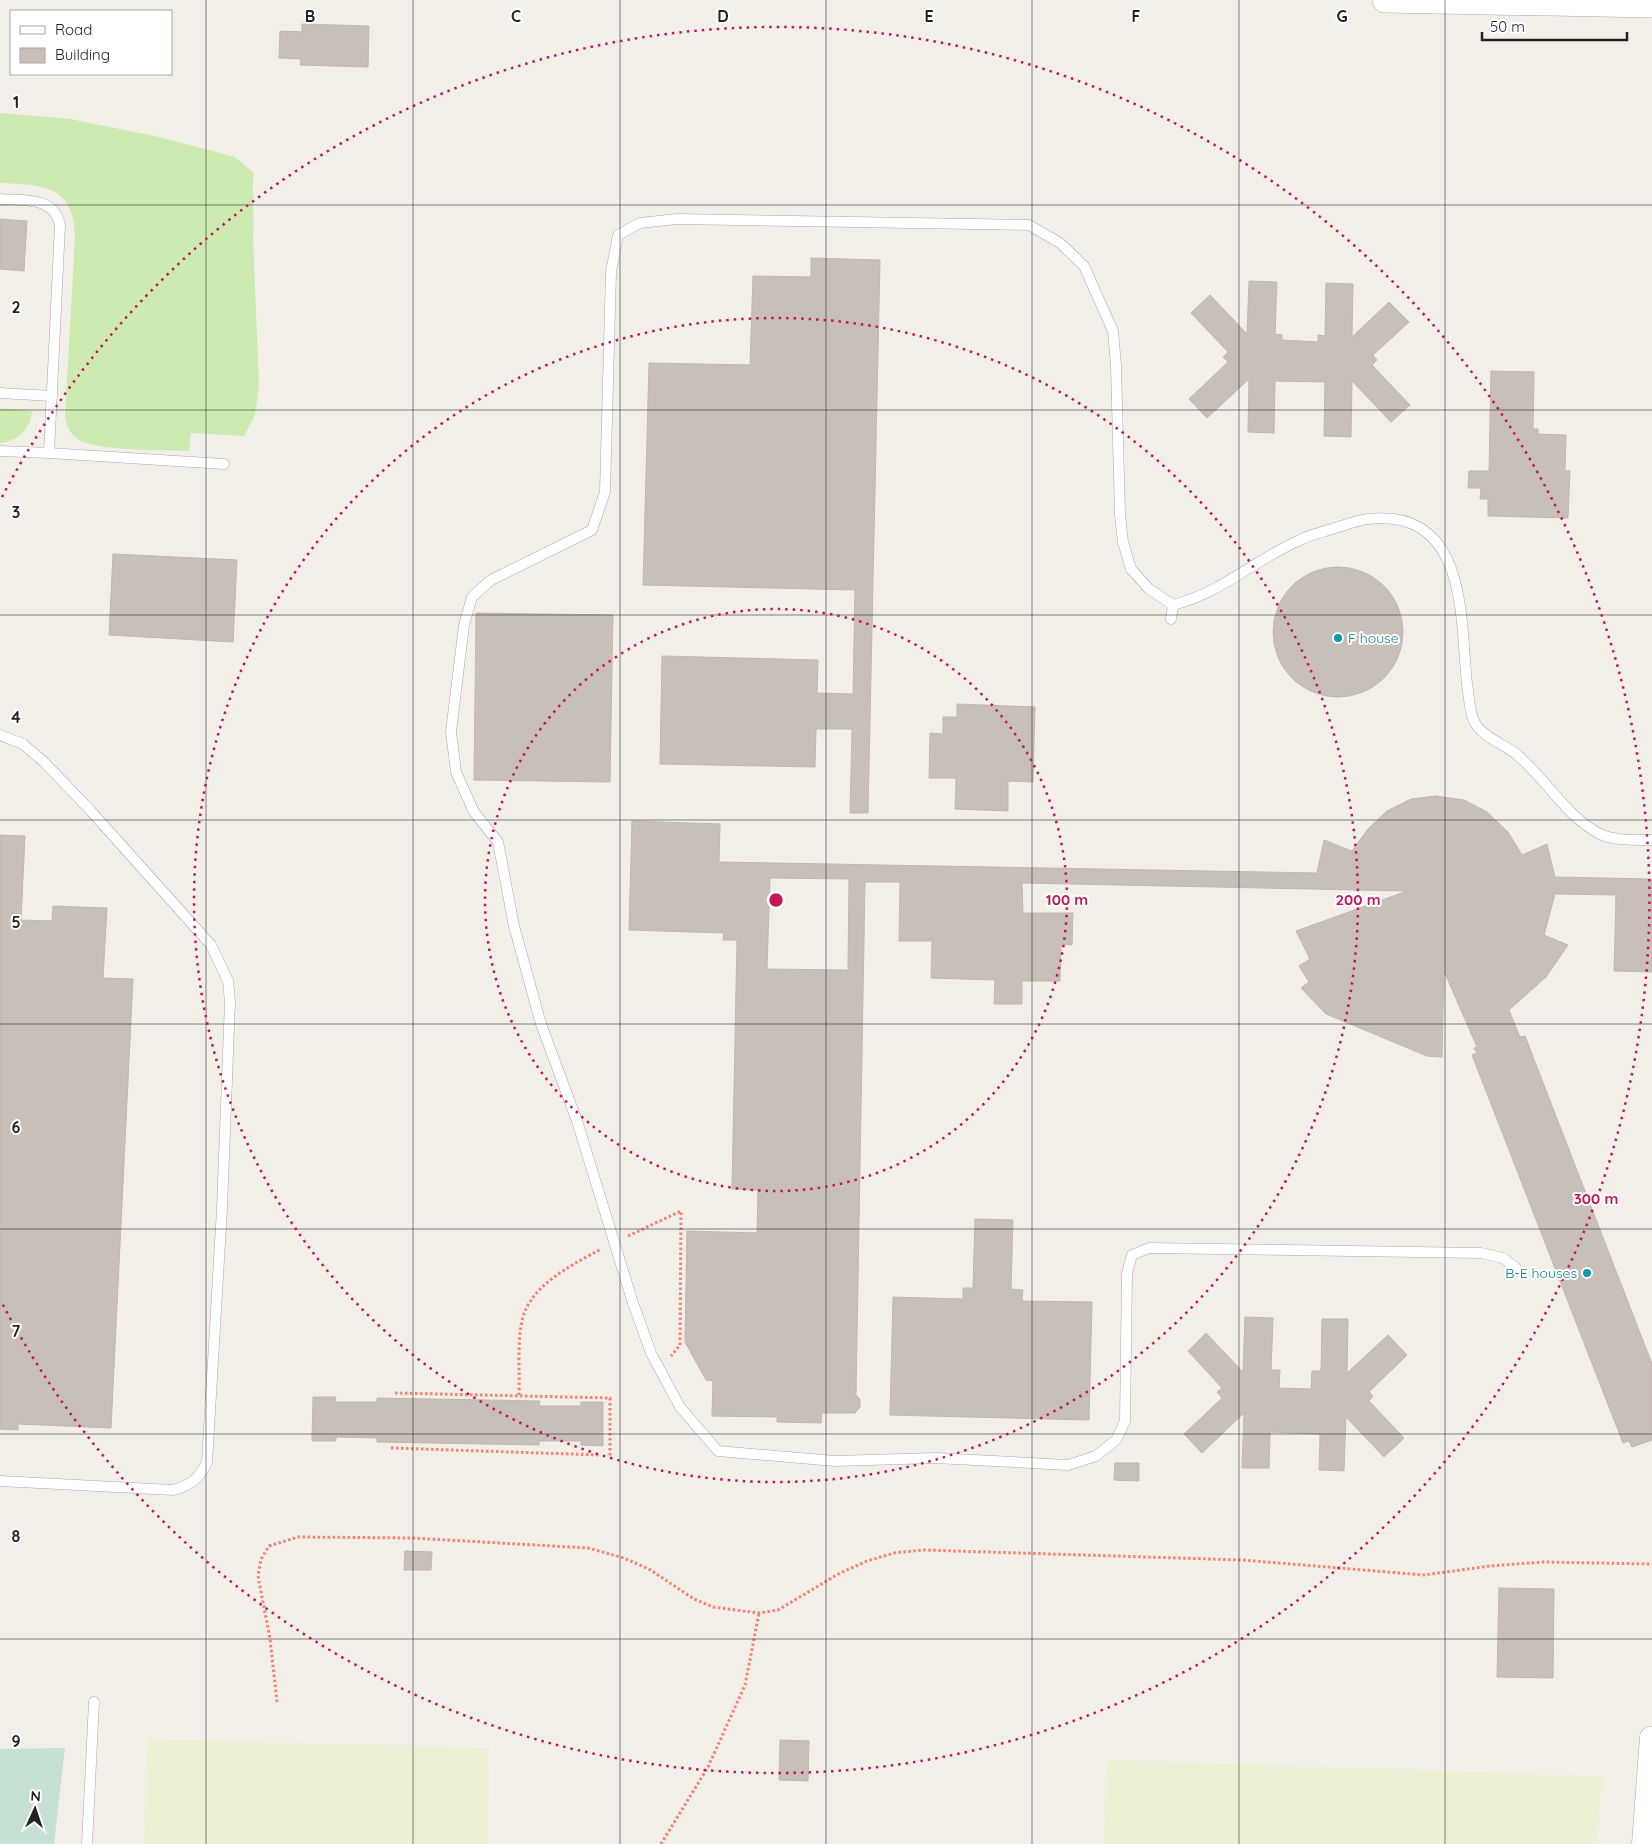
<svg xmlns="http://www.w3.org/2000/svg" width="1652" height="1844" font-family="Quicksand,sans-serif">
<rect width="100%" height="100%" fill="#f2efe9"/>
<g fill="#eef0d5">
<polygon points="148,1739 489,1748 488,1844 144,1844"/>
<polygon points="1108,1760 1603,1776 1596,1844 1103,1844"/>
</g>
<g fill="#cdebb0">
<path d="M0 113 70 119 155 136 235 157 254 173C251 193 255 215 253 237L259 386 255 415 244 436 191 433 189 451C165 450 96 451 79 440 69 434 66 424 65 414L75 238C75 184 41 185 0 183Z"/>
<path d="M0 408 32 411C31 429 16 442 0 443Z"/>
</g>
<polygon fill="#c6e0d4" points="65,1748 54,1844 0,1844 0,1749"/>
<g fill="#c7bfb8" stroke="#c4b6ab" fill-rule="evenodd">
<polygon points="302,24 369,26 368,67 300,65 301,59 279,58 280,31 302,32"/>
<polygon points="0,219 27,221 24,271 0,269"/>
<polygon points="811,258 880,260 868,813 850,813 852,729 816,729 815,767 660,764 662,656 818,660 817,693 853,694 855,590 643,585 649,363 750,365 753,276 811,277"/>
<polygon points="1249,281 1277,282 1275,334 1282,335 1282,340 1318,342 1318,335 1325,336 1326,283 1353,284 1352,337 1389,302 1409,322 1373,355 1377,360 1372,365 1410,405 1391,422 1352,381 1351,437 1324,436 1325,382 1275,381 1274,433 1248,432 1249,379 1207,418 1189,399 1228,362 1223,357 1228,352 1191,313 1210,295 1247,334"/>
<polygon points="1491,371 1534,372 1533,429 1538,429 1538,434 1566,435 1565,471 1570,471 1568,518 1488,516 1488,499 1480,499 1481,488 1468,488 1469,471 1489,471"/>
<polygon points="113,554 237,560 233,642 109,635"/>
<circle cx="1338" cy="632" r="65"/>
<polygon points="476,613 613,615 610,782 474,780"/>
<polygon points="957,704 1035,707 1033,782 1008,781 1008,811 955,809 956,778 929,778 930,733 943,734 943,717 957,717"/>
<path d="M1436 796 1464 800 1487 812 1508 832 1522 855 1547 844 1555 877 1652 879V972L1614 971 1616 895 1555 894 1544 935 1568 945 1546 977 1509 1010 1520 1037 1525 1036 1652 1364V1440L1632 1447 1629 1441 1623 1443 1472 1055 1477 1053 1474 1048 1477 1047 1444 971 1442 1057 1427 1056 1326 1014 1301 988 1309 982 1299 966 1310 959 1296 931 1407 891 1022 883 1023 913H1073L1072 945 1061 944 1060 981H1022V1004H994L995 980 931 978 932 941H899L900 882H865L856 1395 860 1399V1407L855 1413H822L821 1423 777 1422V1417L712 1416 713 1381 706 1380 685 1342 687 1231 757 1233 758 1190 732 1189 737 940H723L724 933 629 930 632 821 720 824 719 862 1317 873 1324 840 1352 851 1368 829 1387 811 1411 799ZM770 878 849 879 848 970 767 969Z"/>
<polygon points="0,835 25,836 21,920 52,921 53,906 107,908 103,978 133,979 111,1428 18,1424 18,1430 0,1429"/>
<polygon points="975,1219 1013,1220 1011,1289 1023,1290 1022,1301 1092,1302 1089,1420 890,1415 893,1297 963,1299 963,1288 973,1288"/>
<polygon points="1245,1317 1273,1318 1271,1370 1280,1370 1279,1388 1311,1389 1312,1371 1321,1371 1322,1319 1348,1319 1347,1373 1388,1335 1407,1355 1369,1392 1373,1396 1369,1401 1404,1438 1384,1457 1346,1417 1344,1471 1319,1470 1320,1435 1318,1434 1270,1432 1269,1468 1242,1468 1244,1413 1202,1453 1184,1434 1222,1398 1217,1392 1222,1388 1188,1351 1206,1333 1243,1372"/>
<polygon points="313,1397 336,1397 335,1402 377,1402 377,1398 540,1401 539,1406 581,1406 581,1402 603,1402 603,1446 581,1445 581,1441 539,1441 539,1445 377,1442 377,1438 336,1437 336,1441 312,1441"/>
<polygon points="1115,1463 1139,1463 1139,1481 1114,1480"/>
<polygon points="405,1551 432,1552 431,1570 404,1570"/>
<polygon points="1499,1588 1554,1589 1553,1678 1497,1677"/>
<polygon points="780,1740 809,1741 808,1781 779,1780"/>
</g>
<g fill="none" stroke-linecap="round" stroke-linejoin="round">
<defs>
<g id="service">
<path d="M0 199C24 201 54 196 60 225L49 453 0 451"/>
<polyline points="0,393 52,396"/>
<polyline points="49,453 224,464"/>
<path d="M1173 605C1223 592 1254 560 1300 540 1311 534 1324 532 1335 528 1346 525 1357 520 1368 519 1468 508 1460 617 1467 684 1469 695 1469 711 1474 721 1481 736 1503 744 1515 753 1545 777 1565 816 1600 834 1614 841 1637 840 1652 840"/>
<polyline points="1171,619 1173,605 1149,589 1131,569 1123,542 1120,515 1116,365 1113,331 1084,266 1060,243 1029,225 677,219 640,223 618,235 611,272 605,492 592,530 491,580 472,597 464,625 451,732 456,772 474,812 498,842 514,926 541,1024 577,1121 632,1300 651,1353 680,1407 718,1451 835,1461 936,1458 1068,1465 1096,1456 1116,1440 1125,1421 1127,1273 1132,1255 1149,1248 1481,1253 1503,1258 1516,1268"/>
<path d="M0 735 23 744 44 762 90 810 211 945 228 981 230 1002 222 1209 207 1462C199 1479 191 1485 173 1490L0 1481"/>
<polyline points="87,1844 94,1702"/>
</g>
<polyline id="minor" points="1642,1844 1650,1737"/>
<polyline id="tertiary" points="1385,0 1652,5"/>
</defs>
<use href="#service" stroke="#a9a9a9" stroke-width="11"/>
<use href="#minor" stroke="#a9a9a9" stroke-width="21"/>
<use href="#tertiary" stroke="#a9a9a9" stroke-width="26"/>
<g stroke="#fa8072" stroke-width="3" stroke-dasharray="2.5 2.5" stroke-linecap="butt">
<polyline points="628,1236 681,1211 680,1345 671,1356"/>
<polyline points="395,1393 610,1398 610,1457"/>
<path d="M519 1395C520 1372 516 1332 525 1311 538 1281 574 1264 601 1249"/>
<polyline points="391,1448 600,1455"/>
<polyline points="277,1702 270,1639 258,1576 261,1559 269,1546 298,1537 412,1538 588,1548 624,1558 649,1569 694,1599 713,1607 759,1613 778,1610 840,1573 867,1561 894,1553 924,1550 1242,1560 1424,1575 1490,1566 1543,1562 1652,1564"/>
<polyline points="661,1844 708,1767 745,1685 759,1613"/>
</g>
<use href="#service" stroke="#fff" stroke-width="10"/>
<use href="#minor" stroke="#fff" stroke-width="20"/>
<use href="#tertiary" stroke="#fff" stroke-width="25"/>
</g>
<path fill="none" stroke="#222" stroke-width="1" stroke-opacity="0.55" d="M206 0V1844M413 0V1844M620 0V1844M826 0V1844M1032 0V1844M1239 0V1844M1445 0V1844M0 205H1652M0 410H1652M0 615H1652M0 820H1652M0 1024H1652M0 1229H1652M0 1434H1652M0 1639H1652"/>
<g fill="none" stroke="#c2185b" stroke-width="2.5" stroke-dasharray="2.5 5">
<circle cx="776" cy="900" r="291"/>
<circle cx="776" cy="900" r="582"/>
<path d="M2 497A873 873 0 1 1 2 1303"/>
</g>
<g fill="#0f9aa8" stroke="#fff" stroke-width="2">
<circle cx="1338" cy="638" r="5"/>
<circle cx="1587" cy="1273" r="5"/>
</g>
<g text-anchor="middle" stroke-width="4" stroke-linejoin="round" paint-order="stroke">
<g font-size="14" fill="#0d838f" stroke="#fff" text-anchor="start">
<text x="1348" y="643">F house</text>
<text x="1577" y="1278" text-anchor="end">B-E houses</text>
</g>
</g>
<g font-size="16" text-anchor="middle" font-weight="bold" fill="#222" stroke="#fff" stroke-width="4" stroke-linejoin="round" paint-order="stroke">
<text x="310" y="22">B</text>
<text x="516" y="22">C</text>
<text x="723" y="22">D</text>
<text x="929" y="22">E</text>
<text x="1136" y="22">F</text>
<text x="1342" y="22">G</text>
<text x="16" y="108">1</text>
<text x="16" y="313">2</text>
<text x="16" y="518">3</text>
<text x="16" y="723">4</text>
<text x="16" y="928">5</text>
<text x="16" y="1133">6</text>
<text x="16" y="1337">7</text>
<text x="16" y="1542">8</text>
<text x="16" y="1747">9</text>
</g>
<circle cx="776" cy="900" r="8" fill="#c2185b" stroke="#fff" stroke-width="2.5"/>
<g font-size="15" text-anchor="middle" font-weight="bold" fill="#c2185b" stroke="#fff" stroke-width="4" stroke-linejoin="round" paint-order="stroke">
<text x="1067" y="905">100 m</text>
<text x="1358" y="905">200 m</text>
<text x="1596" y="1204">300 m</text>
</g>
<rect x="10" y="10" width="162" height="65" fill="#ffffff" stroke="#a7a7a7"/>
<rect x="20" y="26" width="25" height="8" fill="#ffffff" stroke="#a7a7a7"/>
<text x="55" y="35" font-size="15" fill="#222222">Road</text>
<rect x="20" y="48" width="25" height="15" fill="#c7bfb8" stroke="#a7a7a7"/>
<text x="55" y="60" font-size="15" fill="#222222">Building</text>
<g transform="translate(35 1809) rotate(3)" stroke="#ffffff" stroke-width="4" paint-order="stroke">
<path d="M0-4L9 19L0 12L-9 19Z" fill="#222222"/>
<text y="-8" font-size="14" font-weight="bold" text-anchor="middle" fill="#222222">N</text>
</g>
<path d="M1482 32v8h145v-8" fill="none" stroke="#222222" stroke-width="2.5"/>
<text x="1490" y="32" font-size="15" fill="#222222" stroke="#ffffff" stroke-width="4" paint-order="stroke">50 m</text>
</svg>
